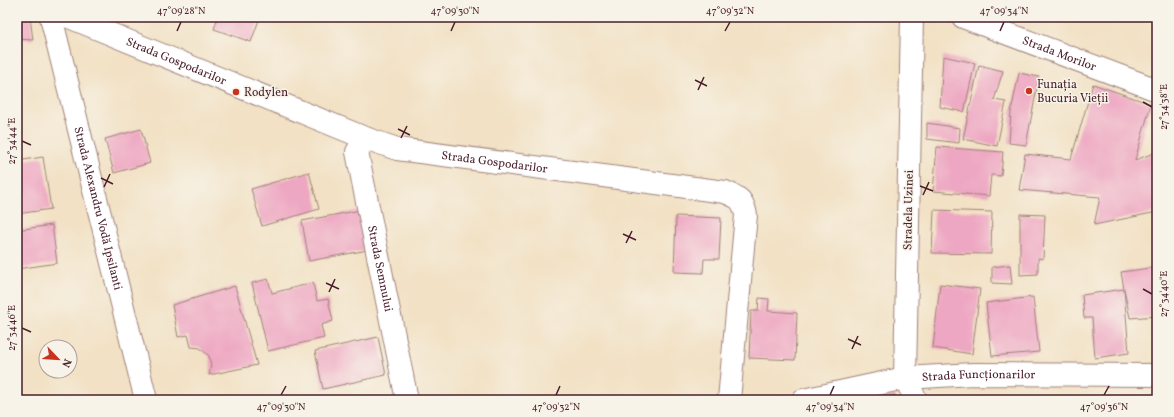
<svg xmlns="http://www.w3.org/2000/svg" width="1174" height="417" font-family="Vollkorn,serif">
<rect width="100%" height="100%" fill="#f7f3e8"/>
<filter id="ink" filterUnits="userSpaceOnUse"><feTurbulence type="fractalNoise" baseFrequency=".025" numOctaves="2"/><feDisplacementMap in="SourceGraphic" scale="8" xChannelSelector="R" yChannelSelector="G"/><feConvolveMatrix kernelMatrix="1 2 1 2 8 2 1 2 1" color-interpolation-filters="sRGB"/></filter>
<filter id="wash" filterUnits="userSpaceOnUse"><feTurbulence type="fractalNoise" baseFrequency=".012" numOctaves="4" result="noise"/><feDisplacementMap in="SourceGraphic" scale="16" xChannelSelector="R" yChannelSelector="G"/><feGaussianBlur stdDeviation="0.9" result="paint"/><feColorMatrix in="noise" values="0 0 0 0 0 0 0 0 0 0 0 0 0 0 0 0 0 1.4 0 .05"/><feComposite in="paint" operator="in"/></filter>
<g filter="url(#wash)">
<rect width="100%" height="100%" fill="#f2e1c4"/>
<g id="blocks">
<g fill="#eea7c2">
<polygon points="17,17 30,17 33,40 17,39"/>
<polygon points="218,17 260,17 251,42 214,29"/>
<polygon points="943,56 975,63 964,112 940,107"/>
<polygon points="979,65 1003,71 994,100 1006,102 997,146 963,139"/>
<polygon points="1019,73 1039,77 1026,145 1009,143 1011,112"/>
<polygon points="1093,84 1151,104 1135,160 1157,152 1157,212 1094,225 1100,197 1019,190 1025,154 1071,159"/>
<polygon points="927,123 960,128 959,143 927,139"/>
<polygon points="141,129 150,163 114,173 105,139"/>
<polygon points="937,147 1003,152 1001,176 991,175 989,196 933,191"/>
<polygon points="43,157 51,209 17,214 17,161"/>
<polygon points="309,172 319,209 262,226 251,189"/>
<polygon points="361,210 368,250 309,261 302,221"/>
<polygon points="934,210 992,212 991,254 932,253"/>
<polygon points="1020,214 1045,215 1043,259 1038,258 1038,274 1020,275"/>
<polygon points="676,216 721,218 719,259 704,259 703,273 674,272"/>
<polygon points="52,225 57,263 17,269 17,230"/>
<polygon points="1010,265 1012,284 992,283 992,267"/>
<polygon points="1157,267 1157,316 1130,318 1124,289 1129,353 1095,358 1092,318 1084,318 1082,295 1124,289 1121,272"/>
<polygon points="268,279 272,293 313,283 317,301 328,299 333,321 321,325 324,338 268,351 252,283"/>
<polygon points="940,284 980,289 972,354 933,348"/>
<polygon points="235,286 257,365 209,375 211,366 209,356 200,348 191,347 188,335 178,337 172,305"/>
<polygon points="1033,297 1039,352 992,356 986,303"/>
<polygon points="759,298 769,299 768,311 797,313 795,360 749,358 751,311 758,311"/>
<polygon points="378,337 386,375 323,389 315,351"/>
<polygon points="895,395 896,400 875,400 875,399"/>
</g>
</g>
</g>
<g filter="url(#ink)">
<use href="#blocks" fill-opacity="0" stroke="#9e8078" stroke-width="1"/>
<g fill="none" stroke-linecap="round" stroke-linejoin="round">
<defs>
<g id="minor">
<path id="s1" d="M69 17 365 138 397 149 725 192C740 198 743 200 746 215L729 400"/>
<polyline points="912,17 905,378 916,400"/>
<path id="s2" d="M963 17 1157 90"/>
<path id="s3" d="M365 138 357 152 407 400"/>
<path id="s4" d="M803 400 905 378 973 374 1157 375"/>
</g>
<g id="tertiary">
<path id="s5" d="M51 17 146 400"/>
</g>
</defs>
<use href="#minor" stroke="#9e8078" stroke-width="24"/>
<use href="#tertiary" stroke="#9e8078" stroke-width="24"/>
<use href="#minor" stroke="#fff" stroke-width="22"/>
<use href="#tertiary" stroke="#fff" stroke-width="22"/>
</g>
</g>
<path fill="none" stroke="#4a1f2b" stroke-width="1.5" d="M177 31 181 22M451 31 455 22M725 31 730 22M1000 31 1004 22M695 80 707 86M698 90 704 77M1143 102 1152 107M398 129 410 135M401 138 407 126M22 141 31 145M101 178 113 184M920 186 933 191M104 187 110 174M923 195 929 182M623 234 636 240M626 243 632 231M326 283 339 289M1143 289 1152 294M329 292 335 279M22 328 31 332M848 339 861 345M852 349 858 336M281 395 286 386M556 395 560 386M830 395 834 386M1104 395 1109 386"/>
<g fill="#c8321e" stroke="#f7f3e8" stroke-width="1.5">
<circle cx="1029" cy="91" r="4"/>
<circle cx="236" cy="92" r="4"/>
</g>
<g text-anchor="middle" stroke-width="3" stroke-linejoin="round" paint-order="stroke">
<g font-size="12" fill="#4a1f2b" stroke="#f7f3e8">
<text dy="4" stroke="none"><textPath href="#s2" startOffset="103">Strada Morilor</textPath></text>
<text dy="4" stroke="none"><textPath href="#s1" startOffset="116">Strada Gospodarilor</textPath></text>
<text dy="4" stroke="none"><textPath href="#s1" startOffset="452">Strada Gospodarilor</textPath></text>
<text dy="4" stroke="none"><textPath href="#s5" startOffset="197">Strada Alexandru Vodă Ipsilanti</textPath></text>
<text transform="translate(908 210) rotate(-89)" y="4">Stradela Uzinei</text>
<text dy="4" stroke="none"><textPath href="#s3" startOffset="135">Strada Semnului</textPath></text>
<text dy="4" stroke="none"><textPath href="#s4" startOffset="178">Strada Funcționarilor</textPath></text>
</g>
<g font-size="12" fill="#4a1f2b" stroke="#f7f3e8" text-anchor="start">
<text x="1037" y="88">Funația<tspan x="1037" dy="14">Bucuria Vieții</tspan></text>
<text x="244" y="96">Rodylen</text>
</g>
</g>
<rect width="1174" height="417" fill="none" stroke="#f7f3e8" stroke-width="44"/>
<g transform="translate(58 359) rotate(115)"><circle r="19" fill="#f7f3e8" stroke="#b29e9c"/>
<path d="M0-3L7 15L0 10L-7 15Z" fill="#c8321e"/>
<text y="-6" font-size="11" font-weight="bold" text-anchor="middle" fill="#4a1f2b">N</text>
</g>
<rect x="22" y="22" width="1130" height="373" fill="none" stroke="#4a1f2b" stroke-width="1.5"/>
<g font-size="10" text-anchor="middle" fill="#4a1f2b">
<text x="181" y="14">47°09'28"N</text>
<text x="455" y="14">47°09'30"N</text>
<text x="730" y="14">47°09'32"N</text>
<text x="1004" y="14">47°09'34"N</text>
<text transform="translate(1163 107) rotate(-90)" y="4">27°34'38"E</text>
<text transform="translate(11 141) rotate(-90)" y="4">27°34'44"E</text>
<text transform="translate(1163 294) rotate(-90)" y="4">27°34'40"E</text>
<text transform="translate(11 328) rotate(-90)" y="4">27°34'46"E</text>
<text x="281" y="410">47°09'30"N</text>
<text x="556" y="410">47°09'32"N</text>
<text x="830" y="410">47°09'34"N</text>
<text x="1104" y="410">47°09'36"N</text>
</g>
</svg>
